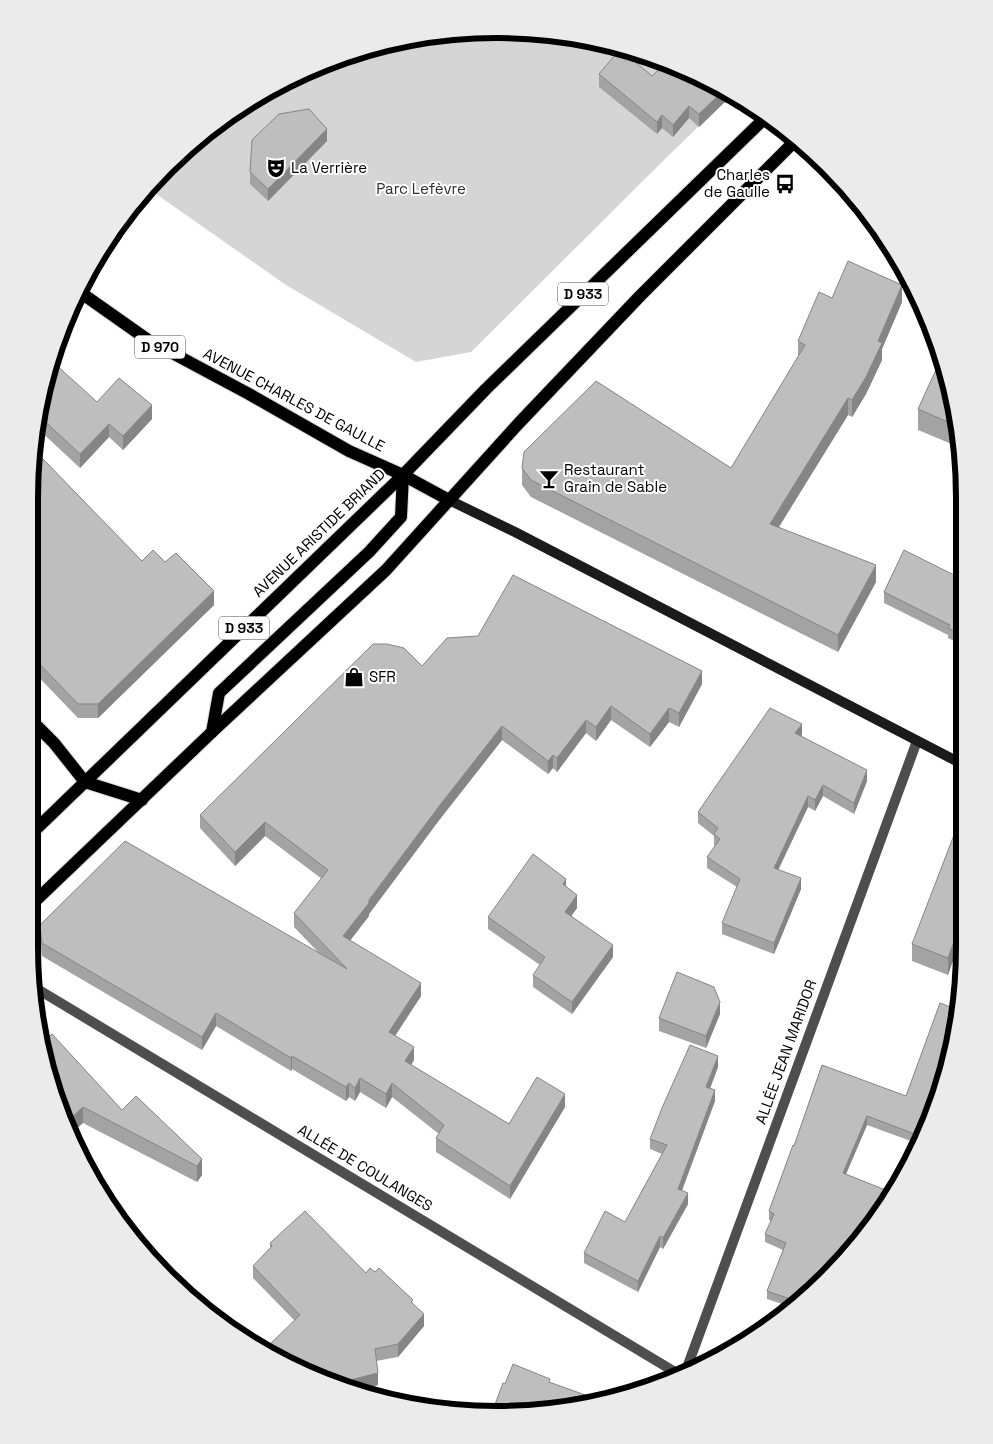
<svg xmlns="http://www.w3.org/2000/svg" width="993" height="1444" font-family="'Space Grotesk',sans-serif">
<rect width="100%" height="100%" fill="#fff"/>
<polygon fill="#d5d5d5" points="497,29 588,38 676,64 732,94 666,158 471,352 416,362 286,285 149,189 166,166 237,107 318,64 406,38"/>
<g fill="none" stroke-linecap="round" stroke-linejoin="round">
<defs>
<g id="primary">
<polyline points="77,290 148,340 249,394 349,451 403,475 449,500"/>
<polyline points="29,718 54,743 85,782"/>
<polyline points="212,732 219,693 369,552 401,517 403,475"/>
<polyline points="85,782 142,800"/>
<polyline points="29,836 403,475 486,389 767,116"/>
<polyline points="29,907 212,732 386,570 519,423 640,296 796,140"/>
</g>
</defs>
<use href="#primary" stroke="#dbdbdb" stroke-width="14"/>
<g stroke="#4e4e4e" stroke-width="10">
<polyline points="34,987 680,1375"/>
<polyline points="685,1373 917,741"/>
</g>
<polyline stroke="#1b1b1b" stroke-width="10" points="449,500 515,532 964,765"/>
<use href="#primary" stroke="#000" stroke-width="12"/>
</g>
<g fill="#a3a3a3">
<polygon points="676,64 732,95 699,127 689,118 673,137 662,128 657,134 599,87 599,74 652,76"/>
<polygon points="327,141 268,201 250,184 250,172"/>
<polygon points="832,298 902,302 882,349 882,360 866,394 852,417 848,415 779,527 876,582 838,652 531,497 522,485 522,468 731,468 798,357 798,341"/>
<polygon points="97,402 152,419 123,450 109,437 80,468 36,427 38,406"/>
<polygon points="955,406 959,447 918,430 918,409"/>
<polygon points="29,496 142,561 165,562 214,605 98,718 78,718 29,667"/>
<polygon points="964,580 964,646 948,638 948,635 884,603 884,592"/>
<polygon points="422,666 702,684 679,727 669,722 650,747 611,720 596,741 586,733 557,772 553,768 548,774 502,740 440,819 369,914 369,916 350,940 421,996 395,1036 414,1060 411,1065 509,1124 565,1107 510,1199 436,1152 436,1138 439,1134 392,1097 386,1108 360,1092 355,1101 349,1097 346,1101 292,1069 291,1071 216,1026 202,1050 42,956 40,939 40,925 318,952 294,927 294,913 322,879 265,836 235,866 200,828 200,815"/>
<polygon points="802,735 801,736 867,781 854,814 823,796 815,811 808,807 778,869 801,889 774,954 722,934 722,923 737,887 707,868 707,857 715,846 714,845 714,836 698,823 698,812"/>
<polygon points="964,839 964,952 957,949 948,975 912,961 912,944"/>
<polygon points="566,886 577,908 571,916 613,957 572,1014 533,987 533,975 540,965 488,929 488,917"/>
<polygon points="720,1014 706,1048 659,1031 659,1018"/>
<polygon points="822,1065 929,1127 919,1144 867,1125 846,1174 827,1278 788,1306 767,1299 767,1291 783,1250 765,1242 765,1234 771,1221 769,1220 769,1211 794,1146"/>
<polygon points="718,1067 710,1089 715,1101 682,1191 688,1204 663,1249 660,1247 638,1292 584,1263 584,1253 625,1222 662,1154 650,1149 650,1139"/>
<polygon points="45,1069 202,1159 202,1175 197,1182 83,1123"/>
<polygon points="270,1243 366,1273 413,1303 424,1326 398,1357 376,1361 378,1385 357,1390 317,1380 294,1320 253,1278 253,1266 270,1249"/>
</g>
<g fill="#858585">
<polygon points="724,90 732,95 699,127 699,114"/>
<polygon points="689,106 689,118 673,137 673,125"/>
<polygon points="662,115 662,128 657,134 657,122"/>
<polygon points="327,129 327,141 268,201 268,189"/>
<polygon points="902,285 902,302 882,349 882,360 866,394 852,417 852,400"/>
<polygon points="848,398 848,415 770,541 770,524"/>
<polygon points="152,405 152,419 123,450 123,436"/>
<polygon points="109,424 109,437 80,468 80,454"/>
<polygon points="876,565 876,582 838,652 838,635"/>
<polygon points="214,591 214,605 98,718 98,704"/>
<polygon points="702,671 702,684 679,727 679,713"/>
<polygon points="611,706 611,720 596,741 596,727"/>
<polygon points="669,708 669,722 650,747 650,734"/>
<polygon points="586,720 586,733 557,772 557,758"/>
<polygon points="802,724 802,735 795,744 795,733"/>
<polygon points="502,726 502,740 440,819 369,914 369,916 343,950 343,936 440,805"/>
<polygon points="553,755 553,768 548,774 548,761"/>
<polygon points="867,770 867,781 854,814 854,803"/>
<polygon points="823,785 823,796 815,811 815,800"/>
<polygon points="808,796 808,807 774,879 774,868"/>
<polygon points="265,822 265,836 235,866 235,852"/>
<polygon points="801,878 801,889 774,954 774,943"/>
<polygon points="566,879 566,891 563,884"/>
<polygon points="577,895 577,908 565,925 565,912"/>
<polygon points="957,933 957,949 948,975 948,958"/>
<polygon points="613,945 613,957 572,1014 572,1002"/>
<polygon points="421,983 421,996 389,1045 389,1032"/>
<polygon points="720,1002 720,1014 706,1048 706,1036"/>
<polygon points="216,1013 216,1026 202,1050 202,1037"/>
<polygon points="414,1047 414,1060 405,1075 405,1061"/>
<polygon points="292,1056 292,1069 291,1071 291,1058"/>
<polygon points="718,1056 718,1067 706,1098 706,1087"/>
<polygon points="360,1078 360,1092 355,1101 355,1088"/>
<polygon points="349,1083 349,1097 346,1101 346,1087"/>
<polygon points="392,1083 392,1097 386,1108 386,1094"/>
<polygon points="715,1090 715,1101 678,1200 678,1189"/>
<polygon points="565,1094 565,1107 510,1199 510,1186"/>
<polygon points="83,1107 83,1123 73,1132 68,1121"/>
<polygon points="867,1116 867,1125 843,1181 843,1173"/>
<polygon points="202,1159 202,1175 197,1182 197,1166"/>
<polygon points="688,1193 688,1204 663,1249 663,1238"/>
<polygon points="660,1236 660,1247 638,1292 638,1281"/>
<polygon points="424,1314 424,1326 398,1357 398,1344"/>
<polygon points="332,1372 332,1383 317,1380 312,1376"/>
<polygon points="378,1373 378,1385 357,1390 334,1384"/>
</g>
<g fill="#bebebe" stroke="#858585">
<polygon points="620,49 652,76 667,62 676,64 724,90 699,114 689,106 673,125 662,115 657,122 599,74"/>
<polygon points="309,109 327,129 268,189 250,172 252,140 279,114"/>
<polygon points="848,261 902,285 878,341 882,343 866,377 852,400 848,398 770,524 876,565 838,635 531,480 522,468 524,452 596,381 731,468 805,345 798,341 819,292 832,298"/>
<polygon points="940,361 955,406 957,426 918,409"/>
<polygon points="53,362 97,402 119,378 152,405 123,436 109,424 80,454 37,414 38,406"/>
<polygon points="43,459 142,561 153,550 165,562 176,553 214,591 98,704 78,704 29,653 29,496 31,471"/>
<polygon points="904,550 964,580 964,635 948,628 950,625 884,592"/>
<polygon points="513,575 702,671 679,713 669,708 650,734 611,706 596,727 586,720 557,758 553,755 548,761 502,726 440,805 369,900 369,903 343,936 421,983 389,1032 414,1047 405,1061 509,1124 537,1077 565,1094 510,1186 436,1138 444,1125 392,1083 386,1094 360,1078 355,1088 349,1083 346,1087 292,1056 291,1058 216,1013 202,1037 42,943 40,925 125,841 347,969 294,913 328,870 265,822 235,852 200,815 373,644 387,644 404,648 422,666 447,638 478,636"/>
<polygon points="770,708 802,724 795,733 867,770 854,803 823,785 815,800 808,796 774,868 801,878 774,943 722,923 740,879 707,857 720,839 714,834 718,828 698,812"/>
<polygon points="954,835 964,839 964,936 957,933 948,958 912,944"/>
<polygon points="533,854 566,879 563,884 577,895 565,912 613,945 572,1002 533,975 545,957 488,917"/>
<polygon points="677,972 714,987 720,1002 706,1036 659,1018"/>
<polygon points="940,1003 958,1010 955,1039 929,1127 923,1137 867,1116 843,1173 893,1193 885,1208 827,1278 796,1301 767,1291 786,1243 765,1234 774,1214 769,1211 793,1145 794,1146 822,1065 906,1096"/>
<polygon points="52,1034 122,1110 136,1096 202,1159 197,1166 83,1107 68,1121 45,1069 41,1044"/>
<polygon points="690,1045 718,1056 706,1087 715,1090 678,1189 688,1193 663,1238 660,1236 638,1281 584,1253 605,1211 625,1222 667,1145 650,1139 662,1108"/>
<polygon points="305,1211 366,1273 370,1268 375,1272 379,1268 413,1300 411,1302 424,1314 398,1344 375,1349 378,1373 334,1384 332,1372 312,1376 266,1348 300,1315 253,1266 272,1246 270,1243"/>
<polygon points="513,1364 550,1379 549,1382 602,1401 587,1406 436,1411 494,1407 503,1383 505,1384"/>
</g>
<defs>
<symbol id="theatre-bare" viewBox="-9 -9 18 18"><path d="M-5-5.5Q0-4 5-5.5V0Q5 5 0 6Q-5 5-5 0ZM-3.3-2.5H-1v1.5H-3.3ZM1-2.5H3.3v1.5H1ZM-2.8 1Q0 5.5 2.8 1Z" fill="#000" stroke="#fff" stroke-width="2.5" paint-order="stroke"/></symbol>
<symbol id="bus-bare" viewBox="-9 -9 18 18"><path d="M-5-6H5V4H4V6H2V4H-2V6H-4V4H-5ZM-3.5-4V0h7V-4ZM-3.5 1.2v1.5H-2V1.2ZM2 1.2v1.5H3.5V1.2Z" fill="#000" stroke="#fff" stroke-width="2.5" paint-order="stroke"/></symbol>
<symbol id="bar-bare" viewBox="-9 -9 18 18"><path d="M-6-5H6L.8 .8V4.5H3.5V6h-7V4.5H-.8V.8Z" fill="#000" stroke="#fff" stroke-width="2.5" paint-order="stroke"/></symbol>
<symbol id="shop-bare" viewBox="-9 -9 18 18"><path d="M-5-2.5h2.3a2.7 3.5 0 0 1 5.4 0H5L5.5 6h-11ZM-1.5-2.5h3a1.5 2.3 0 0 0-3 0Z" fill="#000" stroke="#fff" stroke-width="2.5" paint-order="stroke"/></symbol>
</defs>
<g fill-rule="evenodd">
<use href="#theatre-bare" x="262" y="154" width="28" height="28"/>
<use href="#bus-bare" x="771" y="170" width="28" height="28"/>
<use href="#bar-bare" x="535" y="465" width="28" height="28"/>
<use href="#shop-bare" x="340" y="663" width="28" height="28"/>
</g>
<g text-anchor="middle" stroke-width="4" stroke-linejoin="round" paint-order="stroke">
<g fill="#fff" stroke="#4c4c4c" stroke-width="1">
<rect x="558" y="282.5" width="50" height="23" rx="4"/>
<rect x="135" y="335.5" width="50" height="23" rx="4"/>
<rect x="219" y="616.5" width="50" height="23" rx="4"/>
</g>
<g font-size="14" font-weight="bold" fill="#000">
<text x="583" y="299">D 933</text>
<text x="160" y="352">D 970</text>
<text x="244" y="633">D 933</text>
</g>
<g font-size="15" fill="#000" stroke="#fff" text-anchor="start">
<text x="291" y="173">La Verrière</text>
<text x="770" y="180" text-anchor="end">Charles<tspan x="770" dy="17">de Gaulle</tspan></text>
<text x="564" y="475">Restaurant<tspan x="564" dy="17">Grain de Sable</tspan></text>
<text x="369" y="682">SFR</text>
</g>
<g font-size="15" fill="#2c2c2c" stroke="#fff">
<text x="421" y="194">Parc Lefèvre</text>
</g>
<g font-size="15" fill="#000" stroke="#fff">
<text transform="translate(294 400) rotate(28)" y="5">AVENUE CHARLES DE GAULLE</text>
<text transform="translate(319 533) rotate(-44)" y="5">AVENUE ARISTIDE BRIAND</text>
<text transform="translate(786 1052) rotate(-70)" y="5">ALLÉE JEAN MARIDOR</text>
<text transform="translate(365 1168) rotate(31)" y="5">ALLÉE DE COULANGES</text>
</g>
</g>
<path d="M0 0H993V1444H0ZM497 38H497A459 459 0 0 1 956 497V947A459 459 0 0 1 497 1406H497A459 459 0 0 1 38 947V497A459 459 0 0 1 497 38Z" fill="#ebebeb" fill-rule="evenodd"/>
<path fill="none" stroke="#000" stroke-width="6" d="M497 38H497A459 459 0 0 1 956 497V947A459 459 0 0 1 497 1406H497A459 459 0 0 1 38 947V497A459 459 0 0 1 497 38Z"/>
</svg>
